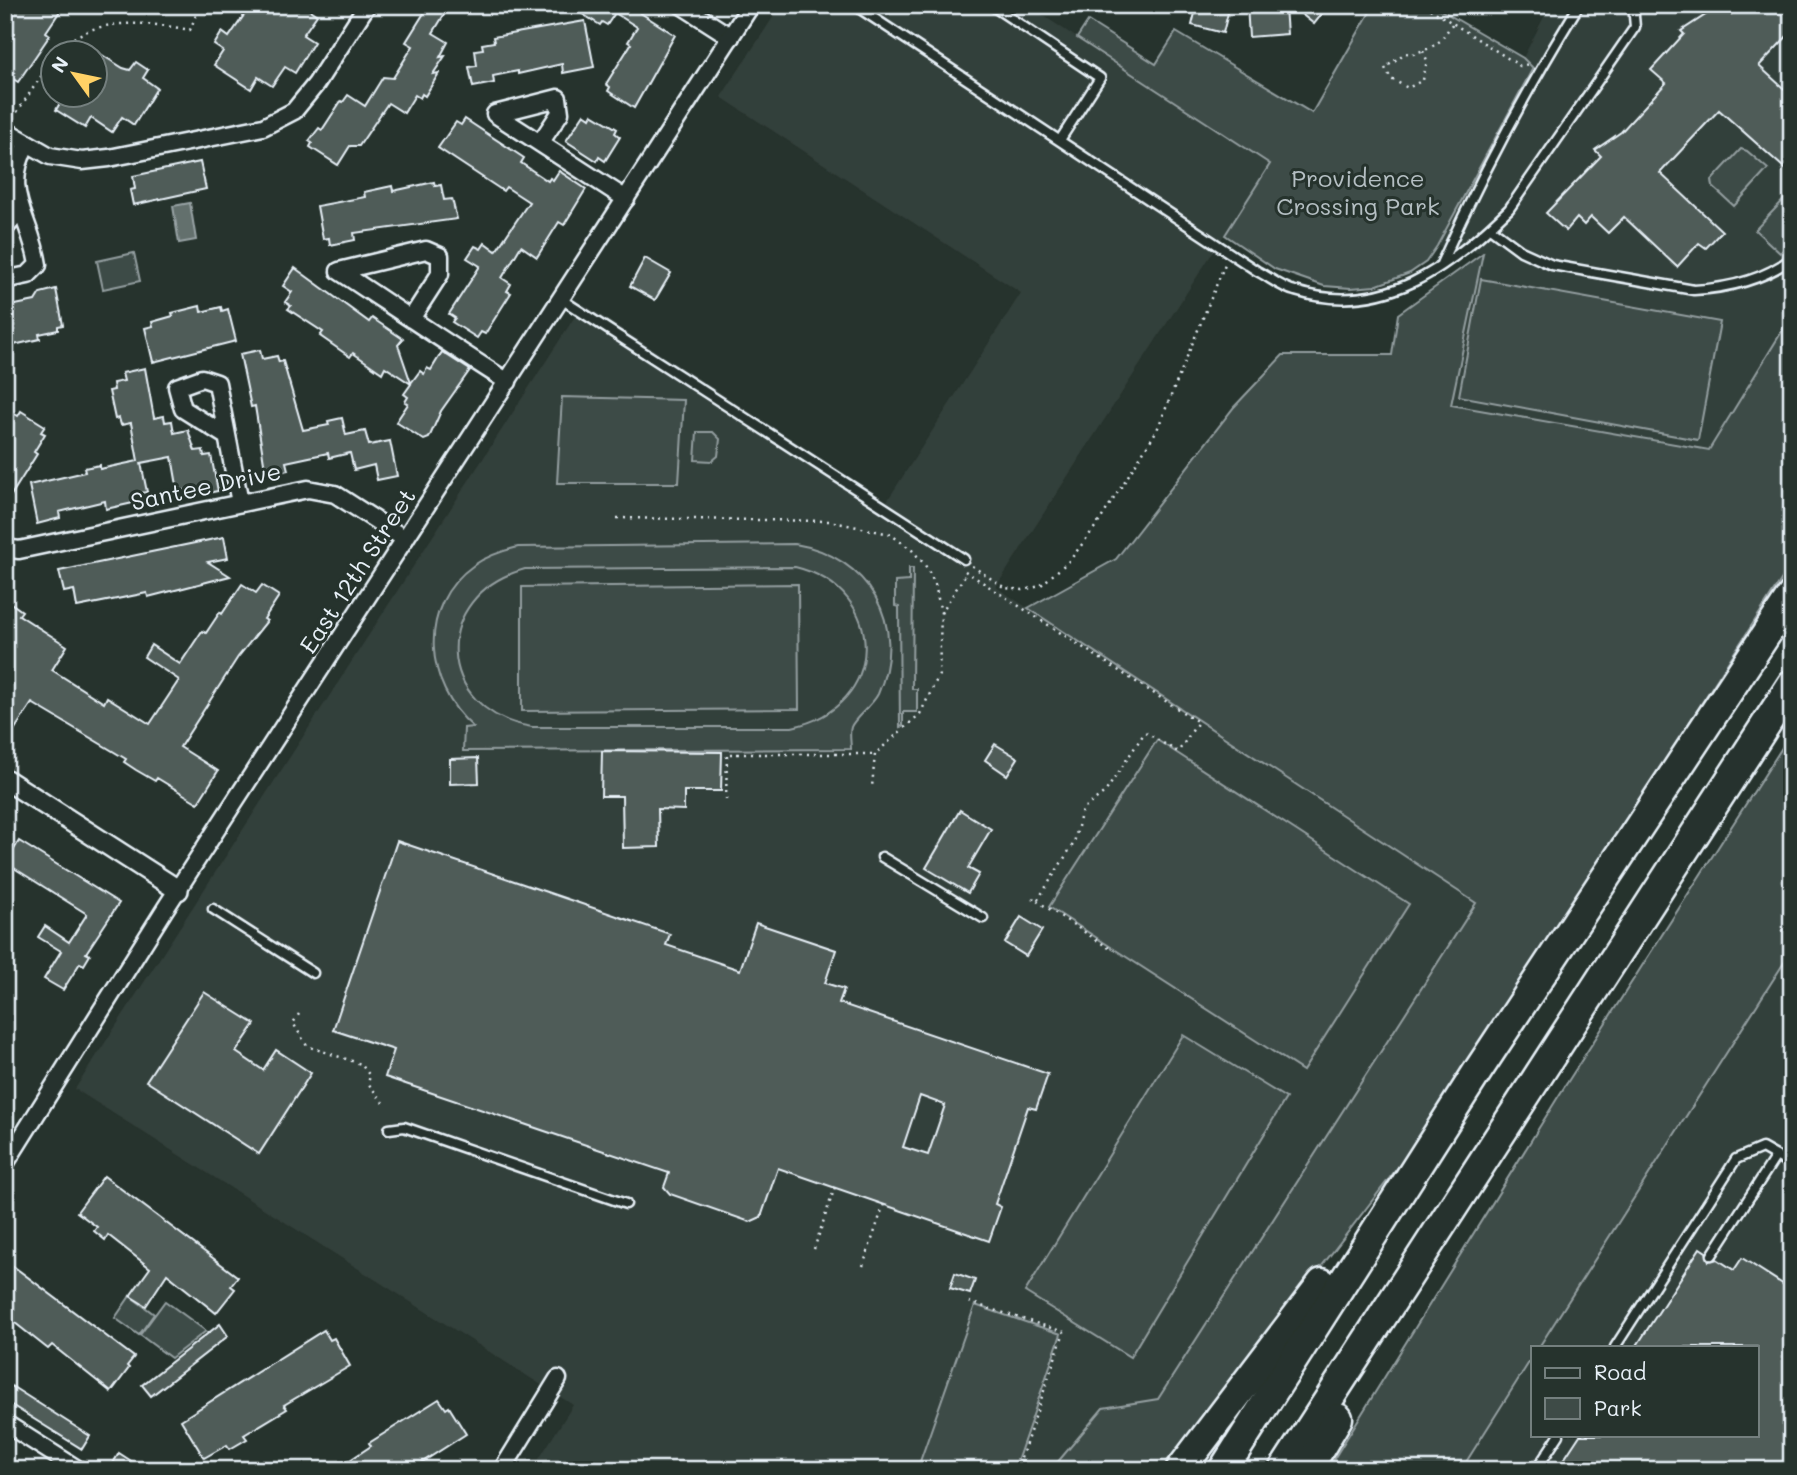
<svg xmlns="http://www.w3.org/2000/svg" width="1797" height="1475" font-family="Mali,sans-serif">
<rect width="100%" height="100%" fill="#26332d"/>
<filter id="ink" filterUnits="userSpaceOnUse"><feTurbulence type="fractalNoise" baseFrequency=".0143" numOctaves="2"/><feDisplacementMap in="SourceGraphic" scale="14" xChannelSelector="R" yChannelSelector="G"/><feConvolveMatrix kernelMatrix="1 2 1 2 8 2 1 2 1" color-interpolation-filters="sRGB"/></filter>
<g filter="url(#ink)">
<g fill="#333f3a">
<polygon points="781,5 1027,5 1270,164 996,587 1476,903 1158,1399 1103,1408 1051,1470 532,1470 573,1405 75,1089 583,304 887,501 1021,293 721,97"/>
<polygon points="1550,5 1792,5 1792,315 1709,450 1450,405 1483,253 1437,246 1533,68 1523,58"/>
<polygon points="1792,950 1792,1470 1461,1470 1533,1356 1533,1435 1757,1435 1757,1347 1539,1347"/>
</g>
<g fill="#3e4b47" stroke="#939ea0" stroke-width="2" fill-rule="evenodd">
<polygon points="1374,5 1432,5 1523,58 1533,68 1437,246 1426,262 1410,273 1375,286 1351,288 1324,286 1275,269 1225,235 1270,164 1077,38 1088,21 1156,64 1176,32 1312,113"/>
<polygon points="1741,149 1747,151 1768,169 1734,206 1713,187 1712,180"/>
<polygon points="1792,191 1792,241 1780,253 1755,230"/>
<polygon points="134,253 140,281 103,289 97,261"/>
<polygon points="1483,253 1451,405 1709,450 1792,315 1792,563 1428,1128 1165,1470 1051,1470 1103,1408 1158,1399 1476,903 1028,608 1116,559 1234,407 1283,355 1392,355 1398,314"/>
<polygon points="1481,279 1720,322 1698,440 1459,396"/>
<polygon points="562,397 684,400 679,483 557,483"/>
<polygon points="697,432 713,432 720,439 718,456 712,461 695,460"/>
<path d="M795 544C868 556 909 624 878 694 872 706 855 717 851 727 849 733 851 743 851 749L463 751 464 728 473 727C425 685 416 606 474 565 487 556 502 551 518 547ZM795 567C890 590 887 708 792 727H532C434 712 429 595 525 569Z"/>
<polygon points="909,568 913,568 912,689 917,689 917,712 903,712 903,726 900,727 899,607 895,606 895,582 909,581"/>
<polygon points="798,584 799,709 522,711 522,587"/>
<polygon points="1792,732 1792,950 1539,1347 1533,1347 1533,1356 1461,1470 1327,1470 1558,1097"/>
<polygon points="1157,740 1409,904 1303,1071 1049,907"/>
<polygon points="1183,1035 1286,1098 1130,1357 1025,1292"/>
<polygon points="130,1296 154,1314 139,1335 115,1318"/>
<polygon points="165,1301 206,1331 171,1358 140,1335"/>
<polygon points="975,1305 1061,1334 1014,1470 917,1470"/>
</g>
<polygon fill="#636f6d" stroke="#98a3a5" stroke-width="2" points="190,203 196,240 179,243 173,206"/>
<g fill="#505c59" stroke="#e8f1f8" stroke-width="2" fill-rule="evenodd">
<polygon points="5,5 64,5 46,32 50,35 18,82 5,74"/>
<polygon points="251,5 302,5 317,15 303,35 314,42 295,73 285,67 272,86 258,77 251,89 214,65 223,51 214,45 222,32 229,37"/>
<polygon points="429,5 450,5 433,33 448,42 440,57 445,56 433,74 439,73 425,96 422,94 420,98 415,95 404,113 388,103 359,146 350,146 338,165 310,147 312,143 309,141 319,128 322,130 341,101 343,102 348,95 365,106 383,77 393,78 413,46 406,42"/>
<polygon points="568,5 628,5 675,35 634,108 608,91 610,87 606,84 631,44 628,42 637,27 615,13 607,25 602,22 600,25"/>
<polygon points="1197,5 1230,5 1223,33 1192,25"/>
<polygon points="1247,5 1285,7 1287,34 1249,37"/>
<polygon points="1290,5 1329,5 1314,24"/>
<polygon points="1721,5 1731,14 1739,5 1792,5 1792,31 1759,66 1792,96 1792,175 1719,110 1660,173 1722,231 1706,248 1699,243 1677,267 1624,217 1608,233 1591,217 1584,225 1577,218 1566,231 1546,213 1601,156 1595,150 1621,132 1666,83 1651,70 1684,34 1681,31"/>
<polygon points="585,21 594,67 563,73 562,64 518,74 518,71 493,76 494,83 473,87 469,67 477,66 475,50 483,49 482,44 494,42 493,37"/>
<polygon points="94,50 123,68 130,70 136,62 148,70 143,78 157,88 134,125 122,117 112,132 91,118 85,128 56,110 65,94 94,94"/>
<polygon points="584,114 590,118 592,114 617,129 615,133 620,137 605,161 599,157 597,161 566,141"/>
<polygon points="465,119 524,158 521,163 548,181 550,178 553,180 559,171 586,189 564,225 559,222 537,257 521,246 502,278 511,284 507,291 511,293 485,334 481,332 477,338 452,322 455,318 449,314 480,266 467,258 475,246 481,249 485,243 496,251 529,202 506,187 503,191 438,148 456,122 461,125"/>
<polygon points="200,162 206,189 133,205 130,190 135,189 133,176"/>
<polygon points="434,182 435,186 441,185 444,200 452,199 457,219 354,233 355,240 330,245 329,238 323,239 317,206 365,197 364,192 392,186 393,191"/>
<polygon points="645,258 671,273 655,300 630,286"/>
<polygon points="295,268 369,322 372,318 403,339 398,345 411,383 420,371 424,374 427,368 431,370 442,352 470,370 441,411 429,438 424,440 396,422 408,404 405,402 408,397 404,394 411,384 385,367 382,373 353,353 350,357 320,336 323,332 288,309 291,306 285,302 292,292 283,286"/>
<polygon points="56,289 63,325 58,326 58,330 39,334 40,339 5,347 5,307 35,301 40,293"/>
<polygon points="200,306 201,312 221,307 222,311 228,309 236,341 153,362 145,328 153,326 152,322 173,316 172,313"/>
<polygon points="260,350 262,359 277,356 279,362 283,361 303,430 329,425 328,421 342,418 346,435 365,431 369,445 390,441 397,476 377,480 374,465 354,470 350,453 329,458 328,453 286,462 288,470 266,475 255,406 251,407 240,354"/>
<polygon points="145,368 154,418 164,416 165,422 172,421 174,433 188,430 195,451 203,450 204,456 211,455 218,491 186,497 185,490 178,491 172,457 141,463 147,492 140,493 142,501 106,509 105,501 59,512 60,518 37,524 29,485 85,472 84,468 100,465 100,469 138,461 131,423 121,425 119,418 115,419 109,391 114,390 113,383 124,381 122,373"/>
<polygon points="21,411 45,426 41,432 45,434 34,452 37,454 5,505 5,421 11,412 18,416"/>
<polygon points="224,537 228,558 208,562 230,576 148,597 147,593 77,607 74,590 64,592 59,571"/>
<polygon points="242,584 256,593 262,585 279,596 264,619 267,621 238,657 180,747 218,771 198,803 157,778 155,781 136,770 124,762 126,759 32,703 5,744 5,599 22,611 19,615 67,646 52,670 104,703 107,697 150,724 179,680 144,657 151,645 180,664 202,631 206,633 220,612 222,614"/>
<polygon points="995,744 1018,758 1007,775 985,760"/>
<polygon points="602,751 722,752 721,791 684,791 684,810 658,809 659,847 623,848 622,796 601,796"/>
<polygon points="478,758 479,783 450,784 450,759"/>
<polygon points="960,810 991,829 968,868 979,874 968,893 926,868"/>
<polygon points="19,841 119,903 86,953 90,955 84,965 80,963 63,990 44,979 61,951 38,937 45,926 69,942 87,914 6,863"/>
<path d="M397 841 670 934 666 945 740 970 756 923 836 950 825 983 844 989 839 1003 1048 1074 1036 1109 1028 1107 995 1204 1001 1207 989 1241 778 1168 761 1217 750 1222 670 1194 664 1187 669 1173 385 1077 394 1050 333 1030ZM920 1096 945 1105 928 1155 903 1147Z"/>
<polygon points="1021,917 1042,930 1026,956 1005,943"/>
<polygon points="204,992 255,1024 236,1052 263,1070 276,1050 311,1073 259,1154 146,1081"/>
<polygon points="104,1176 238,1277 231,1286 235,1289 216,1313 167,1274 146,1306 130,1296 150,1268 108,1235 105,1240 94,1231 97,1227 77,1212"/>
<polygon points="1700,1248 1706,1252 1709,1261 1717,1259 1734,1270 1742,1258 1792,1290 1792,1463 1788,1470 1557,1470 1580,1435 1757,1435 1757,1347 1636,1347"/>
<polygon points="5,1260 134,1357 127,1366 129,1368 111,1392 52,1345 48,1349 5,1315"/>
<polygon points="955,1273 975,1280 970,1294 950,1288"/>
<polygon points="220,1324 228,1336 151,1396 142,1385"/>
<polygon points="324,1330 330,1340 334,1338 350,1366 284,1405 287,1409 244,1435 247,1439 230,1449 227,1445 204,1458 181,1420"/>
<polygon points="5,1382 90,1436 82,1449 5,1401"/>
<polygon points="439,1399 446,1409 449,1407 466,1434 410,1470 335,1470 371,1446 369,1443"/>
<polygon points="119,1453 145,1470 109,1470"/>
</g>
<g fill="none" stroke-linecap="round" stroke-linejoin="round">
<defs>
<g id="service">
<path d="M854 5 1257 271C1269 277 1282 288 1295 291 1383 318 1449 268 1509 209L1635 27 1633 5"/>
<polyline points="991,5 1100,78 1060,140"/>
<path d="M1490 228 1521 251 1552 265 1694 290C1729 288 1765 279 1792 258"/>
<path d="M1441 264C1481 175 1528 88 1579 5"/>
<polyline points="561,299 964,559"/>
<polyline points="882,857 983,918"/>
<polyline points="213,909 313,973"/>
<polyline points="389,1129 404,1127 626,1204"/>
<polyline points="1712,1255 1776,1156"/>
<polyline points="1615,1347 1736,1159 1762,1148 1792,1165"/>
<polyline points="1536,1470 1559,1435"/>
</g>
<g id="minor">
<polyline points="681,5 731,37"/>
<polyline points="5,130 50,156 82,161 109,158 263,127 294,111 316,84 367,5"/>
<polyline points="540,143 560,113 558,98 495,114 626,199"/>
<polyline points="5,228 18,213"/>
<path d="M5 275 9 279 28 275 38 265C31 216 0 194 27 143"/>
<path d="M411 319 440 274V256L426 250 339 271C395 308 451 346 508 382"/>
<polyline points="226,436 183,409 177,387 202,378 217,383 240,503"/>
<polyline points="5,548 19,550 308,489 335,494 405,539"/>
<polyline points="5,1164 165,909 751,5"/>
<polyline points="5,1423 79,1470"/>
<polyline points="502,1470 558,1379"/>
</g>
<polyline id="tertiary" points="5,779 178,890"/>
<g id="motorway">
<polyline points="1180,1470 1322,1283"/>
<polyline points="1223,1470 1479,1069 1792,595"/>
<polyline points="1283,1470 1792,684"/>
<polyline points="1307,1470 1338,1418"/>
</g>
</defs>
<use href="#service" stroke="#e8f1f8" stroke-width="13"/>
<use href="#minor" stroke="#e8f1f8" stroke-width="21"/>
<use href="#tertiary" stroke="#e8f1f8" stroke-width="24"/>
<use href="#motorway" stroke="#e8f1f8" stroke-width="33"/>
<g stroke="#e8f1f8" stroke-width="2.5" stroke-dasharray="2 5" stroke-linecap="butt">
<polyline points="1424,5 1520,66 1529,64"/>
<polyline points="1423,51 1427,60 1423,80 1408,88 1391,79 1385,68 1405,53 1413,54 1430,48 1440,41 1453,23"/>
<path d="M58 52C88 15 149 22 190 30L200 5"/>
<polyline points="13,118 52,60"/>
<polyline points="617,518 829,521 890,534 912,550 925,565 935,584 941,613 939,675 920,714 875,754 872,787"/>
<polyline points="972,566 1005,588 1023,590 1040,586 1070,560 1099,522 1157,430 1225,264"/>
<polyline points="965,571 1198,722 1178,752 1145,732 1106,791 1082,810 1074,843 1037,901 1033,898"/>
<polyline points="941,613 967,572"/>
<polyline points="726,800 727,754 875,754"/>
<polyline points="1037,901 1109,948"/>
<polyline points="299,1014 293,1023 307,1046 361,1064 370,1076 368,1083 384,1104"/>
<polyline points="814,1249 835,1187"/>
<polyline points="863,1266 884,1204"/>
<polyline points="969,1302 1064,1332 1017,1470"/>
</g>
<use href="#service" stroke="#26332d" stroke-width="8"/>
<use href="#minor" stroke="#26332d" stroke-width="16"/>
<use href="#tertiary" stroke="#26332d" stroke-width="19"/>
<use href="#motorway" stroke="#26332d" stroke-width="28"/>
</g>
</g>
<g text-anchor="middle" stroke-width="6" stroke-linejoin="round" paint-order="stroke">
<g font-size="24" fill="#b5bfc3" stroke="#26332d">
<text x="1358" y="187">Providence<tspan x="1358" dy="28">Crossing Park</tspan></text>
</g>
<g font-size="24" fill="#e8f1f8" stroke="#26332d">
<text transform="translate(206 487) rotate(-12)" y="8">Santee Drive</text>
<text transform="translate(358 571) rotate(-57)" y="8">East 12th Street</text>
</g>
</g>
<rect width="1797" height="1475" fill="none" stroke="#26332d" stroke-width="28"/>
<rect x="14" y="14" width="1769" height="1447" fill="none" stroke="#e8f1f8" stroke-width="2.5" filter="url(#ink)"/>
<rect x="1531" y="1346" width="228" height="91" fill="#26332d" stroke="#747f7e" stroke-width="2"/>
<rect x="1545" y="1368" width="35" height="10" fill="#26332d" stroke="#747f7e" stroke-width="2"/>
<text x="1594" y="1380" font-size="21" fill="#e8f1f8">Road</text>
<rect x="1545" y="1398" width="35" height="21" fill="#3e4b47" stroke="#747f7e" stroke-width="2"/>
<text x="1594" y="1416" font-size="21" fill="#e8f1f8">Park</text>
<g transform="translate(74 74) rotate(303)"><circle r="33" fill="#26332d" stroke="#747f7e" stroke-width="2"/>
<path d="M0-5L12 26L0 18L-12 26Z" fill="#ffd166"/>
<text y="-10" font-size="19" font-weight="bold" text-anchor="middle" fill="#e8f1f8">N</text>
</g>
</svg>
